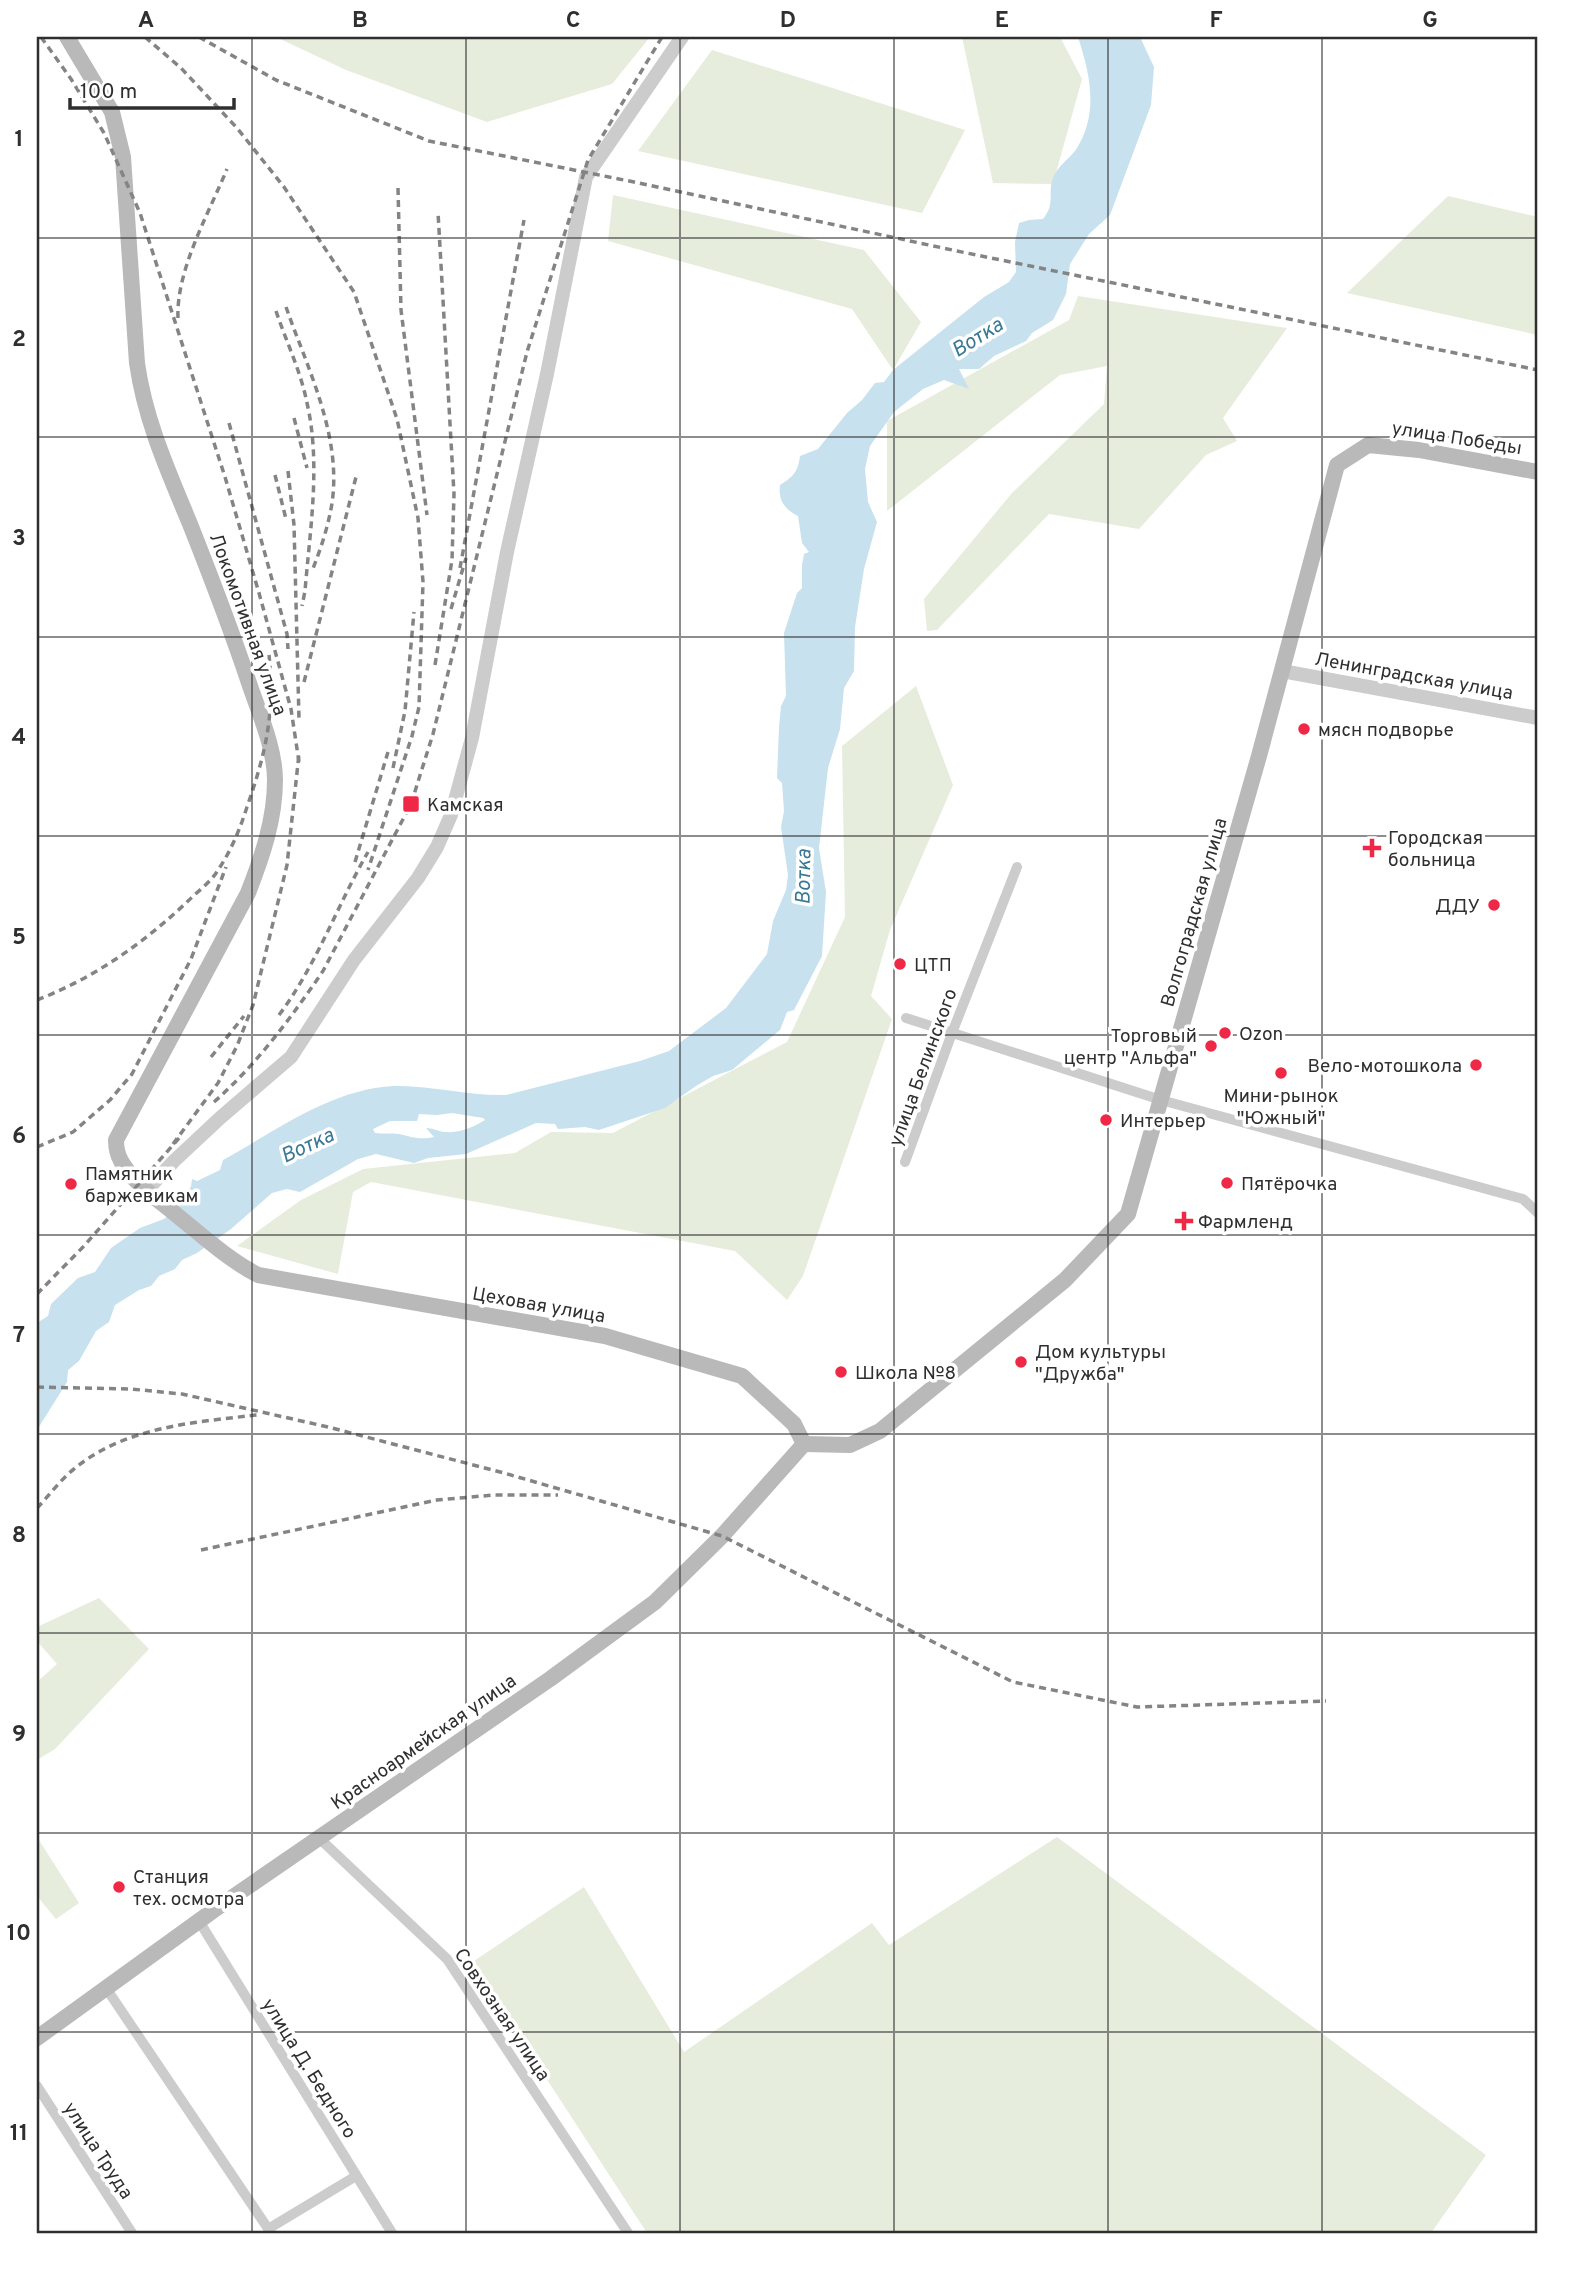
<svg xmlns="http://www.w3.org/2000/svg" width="1575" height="2270" font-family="Overpass,sans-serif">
<rect width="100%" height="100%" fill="#fff"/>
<g fill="#e6eddc">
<polygon points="276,37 650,37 612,84 487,122 346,70"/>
<polygon points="962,37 1060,37 1082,79 1053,184 993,183"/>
<polygon points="712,50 965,130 922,213 638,151"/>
<polygon points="613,195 864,250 921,322 893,370 852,309 608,241"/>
<polygon points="1448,196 1538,217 1538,335 1347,293"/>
<polygon points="1078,296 1287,328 1223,418 1237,441 1206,455 1139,529 1049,514 937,630 927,631 924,599 1012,493 1104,404 1107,366 1060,375 887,511 887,421 1069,320"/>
<polygon points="916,686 953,785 890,930 871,996 892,1019 803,1276 787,1300 735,1251 371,1182 353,1192 338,1274 237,1246 301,1200 363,1169 515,1153 551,1132 613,1133 787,1042 845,917 842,746"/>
<polygon points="99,1598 149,1649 55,1749 37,1760 37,1682 57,1664 37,1641 37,1627"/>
<polygon points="37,1837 79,1903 56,1919 37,1896"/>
<polygon points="1057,1837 1486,2155 1431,2233 647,2233 471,1963 584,1887 684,2052 872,1923 889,1945"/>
</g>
<path fill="#c7e1ee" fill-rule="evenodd" d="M1078 37H1140L1154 67 1151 105 1110 215 1089 234 1070 264 1066 294 1053 320 1032 333 1026 341 994 356 979 369H959L969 389 944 380 923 389 894 412 870 446 865 469 868 502 877 522 864 569 855 627 854 671 844 688 840 729 828 768 819 848 826 892 822 956 794 1010 787 1012 780 1030 732 1070 713 1076 696 1086 665 1108 599 1130 585 1127 558 1129 555 1124 536 1123 466 1154 428 1158 414 1163 376 1154 358 1159 300 1192 287 1189 272 1193 231 1229 197 1253 182 1260 175 1269 159 1276 151 1286 139 1290 115 1305 109 1322 96 1331 79 1361 68 1370 67 1382 37 1430V1323L48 1316 51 1304 78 1278 95 1272 111 1248 140 1228 164 1219 180 1204 181 1196 191 1187 192 1179 197 1181 220 1170 223 1160C276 1131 331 1089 394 1086 431 1085 468 1096 506 1095L640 1061 669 1051 726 1008 767 954 773 921 786 890 788 875 781 827 784 811 782 783 777 778 779 727 781 706 786 696 784 633 797 593 802 588V565L804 554 809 552 802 543 798 516C784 509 778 500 780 485 793 477 798 472 800 456L818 449 847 413 862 400 875 383 884 382 893 370 984 297 1009 282 1016 272 1015 242 1019 223 1029 220 1043 219C1056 203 1047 194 1053 178 1057 166 1071 158 1077 148 1099 112 1090 74 1078 37ZM452 1113 483 1118 485 1120C472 1128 460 1133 444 1132 437 1131 433 1128 426 1128L434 1137C420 1140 412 1137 399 1134 392 1133 382 1134 375 1133L373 1129 390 1121H417L419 1114 437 1115Z"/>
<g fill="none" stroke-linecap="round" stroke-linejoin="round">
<g stroke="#ccc" stroke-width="10">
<polyline points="906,1018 1161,1100 1523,1199 1538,1213"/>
<polyline points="905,1162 952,1033 1017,867"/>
<polyline points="319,1838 447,1959 628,2233"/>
<polyline points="199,1921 392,2233"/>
<polyline points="106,1988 271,2233"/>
<polyline points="37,2086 132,2233"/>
<polyline points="268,2229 356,2176"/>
</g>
<g stroke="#ccc" stroke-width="14">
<polyline points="1282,671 1538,718"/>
<polyline points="147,1190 174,1161 220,1118 291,1057 354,960 418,878 437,847 451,815 472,738 507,552 547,374 586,177 682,37"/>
</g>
<g stroke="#b9b9b9" stroke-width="16">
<path d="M67 37 112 112 123 157 137 363C145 420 168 471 190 524 211 577 231 629 249 683 259 713 275 748 275 780 275 820 262 857 248 893L116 1140C116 1148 117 1154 121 1161 134 1184 159 1200 179 1217 205 1238 229 1260 258 1275L605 1336 742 1376 794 1424 804 1444"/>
<polyline points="804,1444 850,1445 880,1431 1065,1280 1128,1214 1259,756 1337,465 1368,445 1419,450 1538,472"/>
<polyline points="37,2038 214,1910 550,1679 655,1602 722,1536 804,1444"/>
</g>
<g stroke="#848484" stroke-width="3.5" stroke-dasharray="7 5" stroke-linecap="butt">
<polyline points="41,37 71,79 104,133 140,213 225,477 259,593 291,709 299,762"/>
<polyline points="145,37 181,68 237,128 284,187 354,292 397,419 418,518 423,582 419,707 412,736 368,870"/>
<polyline points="199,37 276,80 429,141 634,182 957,251 1538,370"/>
<polyline points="398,188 401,310 427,515"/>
<path d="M286 307C308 370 344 440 331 509 327 530 320 551 312 571"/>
<path d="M276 311C286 341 301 372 307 403 321 464 310 529 305 591L302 606"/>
<path d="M178 318C176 270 209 213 227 169"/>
<polyline points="294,418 307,468"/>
<polyline points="229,423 287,634 288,649"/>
<polyline points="288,471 294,525 299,719"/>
<polyline points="275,475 286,519"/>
<polyline points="460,568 524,220"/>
<polyline points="451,609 466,558"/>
<polyline points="435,665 452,560 454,494 438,212"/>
<polyline points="304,682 356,477"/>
<polyline points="393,768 405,711 414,612"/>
<polyline points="355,862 388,752"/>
<path d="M37 1000C94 978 144 943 188 901 198 891 211 882 218 870 231 851 240 829 247 807 266 752 275 714 269 655"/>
<path d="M279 1015C316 966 337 906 368 852"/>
<polyline points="211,1057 244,1016"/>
<path d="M214 1102C256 1065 291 1018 323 971L411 804 433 734 527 352 588 160 662 37"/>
<polyline points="173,1144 218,1083 237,1046 253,1005 287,865 299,754"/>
<polyline points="37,1147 73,1132 110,1100 132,1074 191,959 226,867"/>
<polyline points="37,1294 83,1247 180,1137"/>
<polyline points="37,1387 131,1389 182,1394 328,1427 504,1473 722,1536 1013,1682 1137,1707 1326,1701"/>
<path d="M37 1508C49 1496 60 1480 74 1469 124 1427 195 1422 257 1415"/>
<polyline points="201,1550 437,1500 494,1495 558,1495"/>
</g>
</g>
<path fill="none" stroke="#2f2f2f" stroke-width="2" stroke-opacity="0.55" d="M252 37V2233M466 37V2233M680 37V2233M894 37V2233M1108 37V2233M1322 37V2233M37 238H1538M37 437H1538M37 637H1538M37 836H1538M37 1035H1538M37 1235H1538M37 1434H1538M37 1633H1538M37 1833H1538M37 2032H1538"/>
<g fill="#ee2845" stroke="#fff" stroke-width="2.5">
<circle cx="1304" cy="729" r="7"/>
<rect x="402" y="795" width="18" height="18" rx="3.5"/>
<path d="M1368.5 837.5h7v7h7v7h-7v7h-7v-7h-7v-7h7z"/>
<circle cx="1494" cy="905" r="7"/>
<circle cx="900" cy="964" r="7"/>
<circle cx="1225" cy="1033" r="7"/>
<circle cx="1211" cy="1046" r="7"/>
<circle cx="1476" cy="1065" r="7"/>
<circle cx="1281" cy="1073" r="7"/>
<circle cx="1106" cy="1120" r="7"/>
<circle cx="1227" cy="1183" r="7"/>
<circle cx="71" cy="1184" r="7"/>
<path d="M1180.5 1210.5h7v7h7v7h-7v7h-7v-7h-7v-7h7z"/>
<circle cx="1021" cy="1362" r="7"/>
<circle cx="841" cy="1372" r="7"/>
<circle cx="119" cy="1887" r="7"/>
</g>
<g text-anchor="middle" stroke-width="7" stroke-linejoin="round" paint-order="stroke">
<g font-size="19" fill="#2f2f2f" stroke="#fff">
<text transform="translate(1457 437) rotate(9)" y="7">улица Победы</text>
<text transform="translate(249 624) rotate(70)" y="7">Локомотивная улица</text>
<text transform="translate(1414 675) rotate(10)" y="7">Ленинградская улица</text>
<text transform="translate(1193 912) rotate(-74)" y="7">Волгоградская улица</text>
<text transform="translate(922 1067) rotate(-70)" y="7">улица Белинского</text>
<text transform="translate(539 1304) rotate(10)" y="7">Цеховая улица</text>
<text transform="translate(423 1741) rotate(-35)" y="7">Красноармейская улица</text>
<text transform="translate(503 2014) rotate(56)" y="7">Совхозная улица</text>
<text transform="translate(310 2068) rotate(58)" y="7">улица Д. Бедного</text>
<text transform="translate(99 2150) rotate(57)" y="7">улица Труда</text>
</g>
<g font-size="19" fill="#2f2f2f" stroke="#fff" text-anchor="start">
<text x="1318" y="736">мясн подворье</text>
<text x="427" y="811">Камская</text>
<text x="1388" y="844">Городская<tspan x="1388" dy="22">больница</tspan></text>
<text x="1480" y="912" text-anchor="end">ДДУ</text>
<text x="914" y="971">ЦТП</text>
<text x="1239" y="1040">Ozon</text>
<text x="1197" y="1042" text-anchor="end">Торговый<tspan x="1197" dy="22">центр "Альфа"</tspan></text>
<text x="1462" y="1072" text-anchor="end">Вело-мотошкола</text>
<text x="1281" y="1102" text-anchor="middle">Мини-рынок<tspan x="1281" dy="22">"Южный"</tspan></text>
<text x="1120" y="1127">Интерьер</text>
<text x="85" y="1180">Памятник<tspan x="85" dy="22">баржевикам</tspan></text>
<text x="1241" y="1190">Пятёрочка</text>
<text x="1198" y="1228">Фармленд</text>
<text x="1035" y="1358">Дом культуры<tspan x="1035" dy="22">"Дружба"</tspan></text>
<text x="855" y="1379">Школа №8</text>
<text x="133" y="1883">Станция<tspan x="133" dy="22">тех. осмотра</tspan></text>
</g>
<g font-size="21" font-style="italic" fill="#387895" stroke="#fff">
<text transform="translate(977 337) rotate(-32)" y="7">Вотка</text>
<text transform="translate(803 877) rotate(-89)" y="7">Вотка</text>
<text transform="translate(307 1145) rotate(-25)" y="7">Вотка</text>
</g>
</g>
<rect width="1575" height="2270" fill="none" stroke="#ffffff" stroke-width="77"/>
<path d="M70 98v10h164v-10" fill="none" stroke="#2f2f2f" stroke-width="3.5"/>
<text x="80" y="98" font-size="21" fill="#2f2f2f" stroke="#ffffff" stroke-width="5" paint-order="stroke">100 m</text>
<rect x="38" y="38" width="1498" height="2194" fill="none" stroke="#2f2f2f" stroke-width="2.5"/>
<g font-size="23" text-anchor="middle" font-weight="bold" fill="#2f2f2f">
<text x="146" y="27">A</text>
<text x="360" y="27">B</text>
<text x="573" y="27">C</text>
<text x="788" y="27">D</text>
<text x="1002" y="27">E</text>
<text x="1216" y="27">F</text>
<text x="1430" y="27">G</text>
<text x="19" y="146">1</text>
<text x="19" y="346">2</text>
<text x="19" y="545">3</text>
<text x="19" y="744">4</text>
<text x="19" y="944">5</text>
<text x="19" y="1143">6</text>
<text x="19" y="1342">7</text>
<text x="19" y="1542">8</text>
<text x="19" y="1741">9</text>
<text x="19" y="1940">10</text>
<text x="19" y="2140">11</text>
</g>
</svg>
